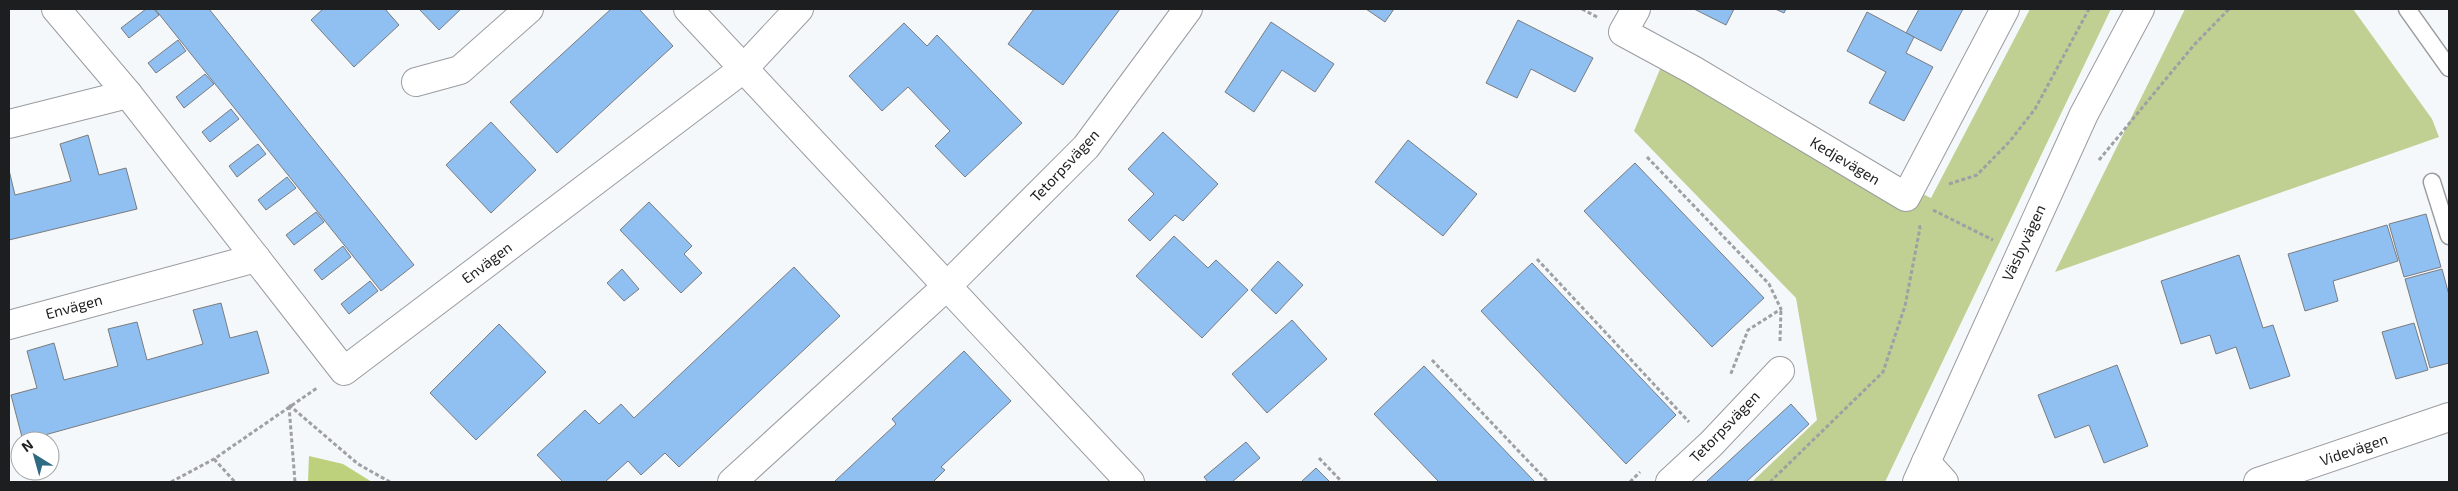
<svg xmlns="http://www.w3.org/2000/svg" width="2458" height="491" font-family="'Exo 2',sans-serif">
<rect width="100%" height="100%" fill="#f4f8fb"/>
<g fill="#c0cf92">
<polygon points="2030,9 2111,9 1885,482 1752,482 1817,420 1796,298 1634,131 1661,67 1931,198"/>
<polygon points="2185,9 2353,9 2432,119 2439,137 2055,272"/>
</g>
<polygon fill="#bdd07c" points="309,456 343,464 372,482 308,482"/>
<g fill="#90c0f2" stroke="#797c7f">
<polygon points="146,9 154,9 159,15 129,38 121,28"/>
<polygon points="155,9 209,9 414,265 381,291"/>
<polygon points="323,9 385,9 399,25 354,67 311,20"/>
<polygon points="419,9 461,9 439,30"/>
<polygon points="611,9 639,9 673,46 557,153 510,102"/>
<polygon points="1034,9 1120,9 1063,85 1008,44"/>
<polygon points="1366,9 1394,9 1385,22"/>
<polygon points="1694,9 1734,9 1726,25"/>
<polygon points="1775,9 1786,9 1784,13"/>
<polygon points="1919,9 1963,9 1941,51 1906,33"/>
<polygon points="1867,12 1914,37 1906,53 1933,67 1904,121 1869,103 1886,72 1847,51"/>
<polygon points="1518,20 1593,58 1575,92 1531,69 1517,98 1486,83"/>
<polygon points="1271,22 1334,64 1315,92 1282,70 1254,112 1225,92"/>
<polygon points="904,23 927,46 937,35 1022,123 965,177 935,146 950,131 908,87 882,111 849,76"/>
<polygon points="178,40 186,51 156,73 148,63"/>
<polygon points="205,74 214,84 184,108 176,97"/>
<polygon points="231,109 239,119 210,142 202,132"/>
<polygon points="491,122 536,170 491,213 446,165"/>
<polygon points="1163,132 1218,184 1183,221 1175,215 1150,241 1128,220 1154,194 1128,169"/>
<polygon points="88,135 99,175 126,168 137,209 9,240 9,170 15,195 71,181 60,144"/>
<polygon points="1408,140 1477,194 1443,236 1375,182"/>
<polygon points="258,144 266,154 237,177 229,166"/>
<polygon points="1635,163 1764,298 1712,347 1584,211"/>
<polygon points="287,177 296,188 266,210 258,200"/>
<polygon points="649,202 692,246 684,254 702,273 681,293 620,230"/>
<polygon points="316,212 324,222 294,245 286,235"/>
<polygon points="2426,214 2441,267 2404,277 2389,224"/>
<polygon points="2387,225 2398,261 2333,281 2338,301 2305,311 2288,254"/>
<polygon points="1174,236 1208,268 1216,260 1248,290 1202,338 1136,276"/>
<polygon points="343,246 351,257 322,280 314,270"/>
<polygon points="2239,255 2263,328 2273,325 2290,376 2250,389 2236,347 2216,354 2210,335 2181,344 2161,281"/>
<polygon points="1278,261 1303,285 1276,314 1251,290"/>
<polygon points="1532,263 1676,415 1626,464 1481,311"/>
<polygon points="794,267 840,316 679,467 665,453 641,475 628,461 605,482 563,482 537,455 585,410 599,424 621,404 634,418"/>
<polygon points="622,269 639,289 624,301 607,283"/>
<polygon points="2442,269 2449,295 2449,363 2430,368 2405,279"/>
<polygon points="370,281 378,291 349,314 341,304"/>
<polygon points="221,303 230,338 257,331 269,373 23,441 11,395 37,388 27,351 54,343 64,380 118,366 108,329 137,322 147,360 203,344 193,310"/>
<polygon points="1292,320 1327,359 1267,413 1232,374"/>
<polygon points="2414,323 2428,370 2396,379 2382,332"/>
<polygon points="499,324 546,372 476,440 430,393"/>
<polygon points="964,351 1011,401 941,467 945,470 933,482 834,482 896,424 892,419"/>
<polygon points="2117,365 2148,446 2104,463 2089,425 2055,438 2038,395"/>
<polygon points="1424,366 1535,482 1439,482 1374,414"/>
<polygon points="1791,404 1809,424 1746,482 1706,482"/>
<polygon points="1246,442 1260,458 1232,482 1208,482 1204,477"/>
<polygon points="1316,468 1330,482 1301,482"/>
</g>
<g fill="none" stroke-linecap="round" stroke-linejoin="round">
<defs>
<g id="service">
<polyline points="2407,9 2449,68"/>
<polyline points="2432,182 2449,236"/>
</g>
<g id="minor">
<polyline points="56,9 128,94 344,371 743,69 799,9"/>
<polyline points="688,9 1130,482"/>
<polyline points="1636,9 1623,32 1693,70 1906,197 2005,9"/>
<polyline points="416,82 460,70 529,9"/>
<polyline points="9,124 128,94"/>
<polyline points="9,325 256,258"/>
<polyline points="1926,462 1944,482"/>
<polyline points="732,482 946,287 1086,147 1188,9"/>
<polyline points="1670,482 1711,444 1780,371"/>
<polyline points="2258,482 2449,417"/>
</g>
<polyline id="tertiary" points="1917,482 2084,114 2140,9"/>
</defs>
<use href="#service" stroke="#9a9ca0" stroke-width="19"/>
<use href="#minor" stroke="#9a9ca0" stroke-width="30"/>
<use href="#tertiary" stroke="#9a9ca0" stroke-width="30"/>
<g stroke="#9ea0a3" stroke-width="3" stroke-dasharray="4 2.5" stroke-linecap="butt">
<polyline points="1582,9 1597,17"/>
<polyline points="1647,157 1769,284 1781,309 1748,330 1730,376"/>
<polyline points="2099,160 2194,45 2229,9"/>
<polyline points="1949,184 1977,175 2010,141 2035,109 2089,9"/>
<polyline points="1933,210 1993,240"/>
<polyline points="1537,259 1689,422"/>
<polyline points="1780,341 1781,309"/>
<polyline points="1432,360 1548,482"/>
<polyline points="289,405 358,464 390,482"/>
<polyline points="289,406 295,482"/>
<polyline points="1319,458 1342,482"/>
<polyline points="214,459 235,482"/>
<polyline points="171,482 214,459 317,388"/>
<polyline points="1630,482 1640,472"/>
<polyline points="1770,482 1883,372 1905,306 1920,228 1919,224"/>
</g>
<use href="#service" stroke="#fff" stroke-width="16"/>
<use href="#minor" stroke="#fff" stroke-width="28"/>
<use href="#tertiary" stroke="#fff" stroke-width="28"/>
</g>
<g text-anchor="middle" stroke-width="4" stroke-linejoin="round" paint-order="stroke">
<g font-size="15" fill="#1d1e1f" stroke="#fff">
<text transform="translate(1845 161) rotate(31)" y="5">Kedjevägen</text>
<text transform="translate(1065 166) rotate(-47)" y="5">Tetorpsvägen</text>
<text transform="translate(2024 243) rotate(-65)" y="5">Väsbyvägen</text>
<text transform="translate(487 263) rotate(-37)" y="5">Envägen</text>
<text transform="translate(74 307) rotate(-15)" y="5">Envägen</text>
<text transform="translate(1725 427) rotate(-46)" y="5">Tetorpsvägen</text>
<text transform="translate(2354 450) rotate(-19)" y="5">Videvägen</text>
</g>
</g>
<rect width="2458" height="491" fill="none" stroke="#1d1e1f" stroke-width="20"/>
<g transform="translate(35 456) rotate(323)"><circle r="24" fill="#ffffff" stroke="#a5a5a5"/>
<path d="M0-4L9 19L0 12L-9 19Z" fill="#2e6a82"/>
<text y="-8" font-size="14" font-weight="bold" text-anchor="middle" fill="#1d1e1f">N</text>
</g>
</svg>
